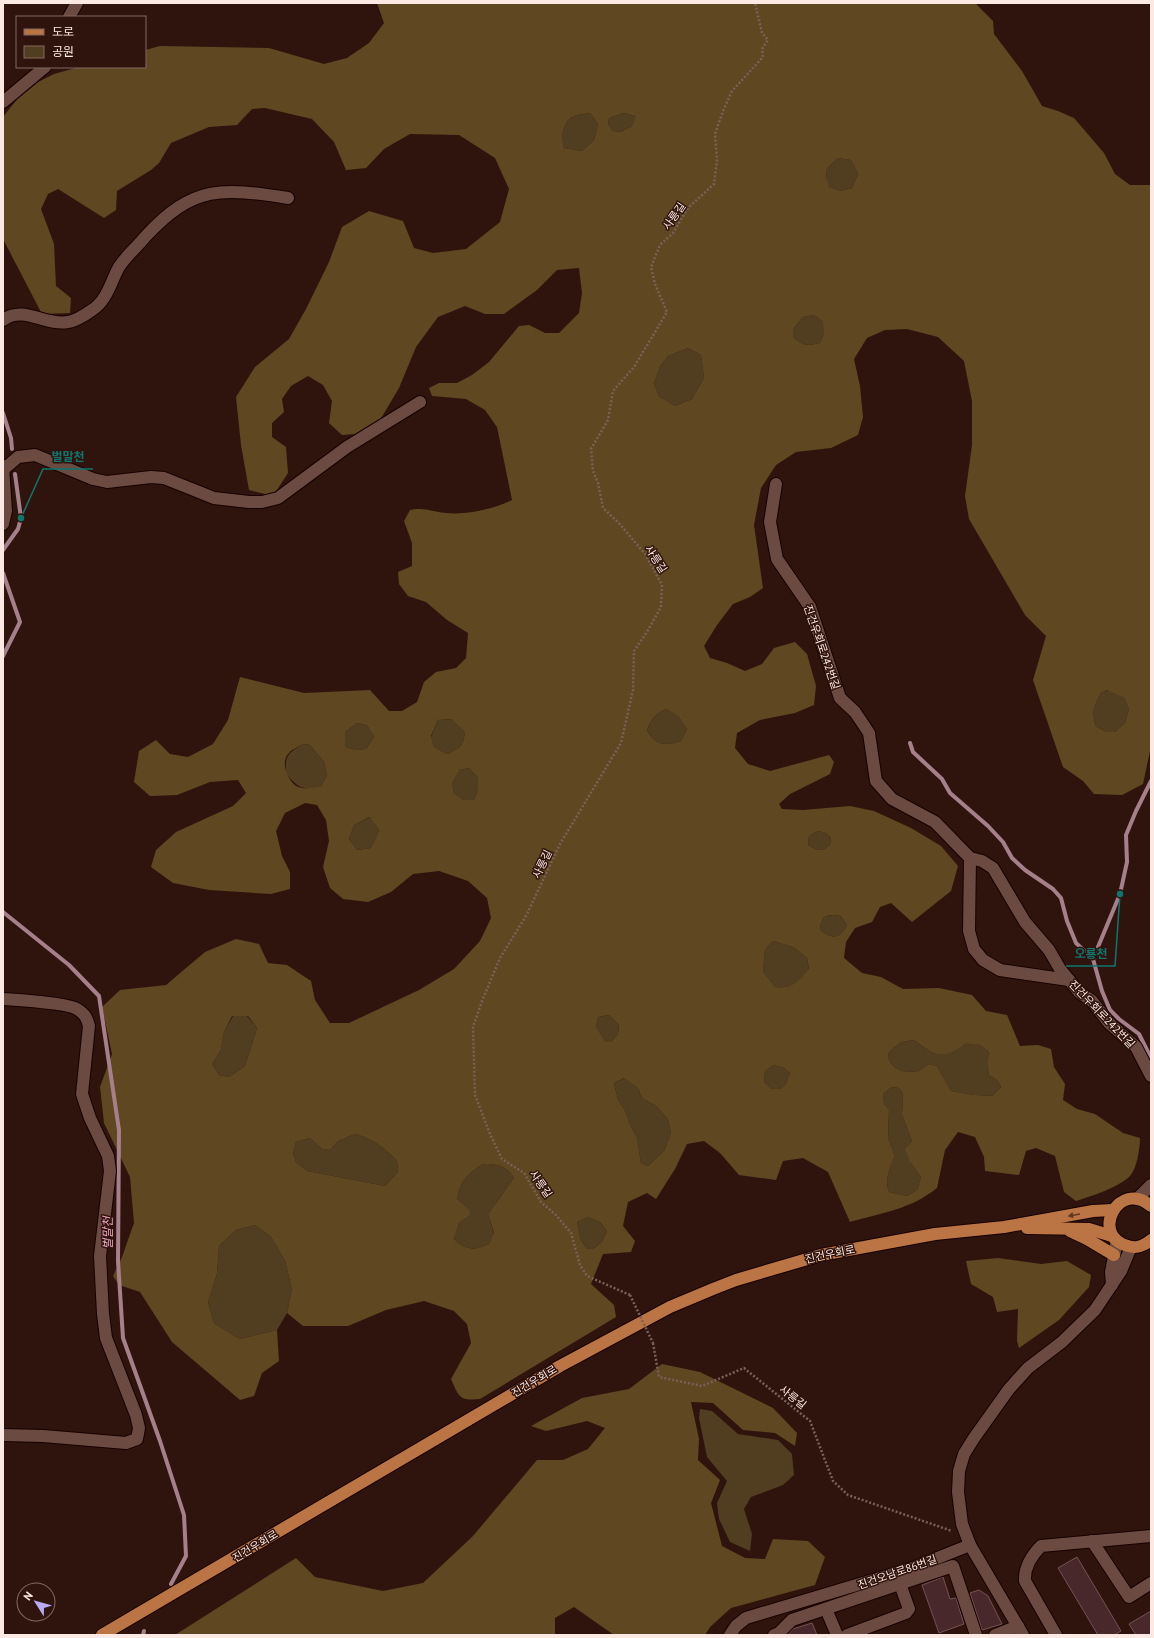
<svg xmlns="http://www.w3.org/2000/svg" width="1154" height="1638" font-family="'PT Sans','Noto Sans KR',sans-serif">
<rect width="100%" height="100%" fill="#2f140d"/>
<g fill="#513d20">
<path d="M590 113 598 124 594 140 582 151 564 148C561 138 562 121 574 116 579 114 585 114 590 113Z"/>
<polygon points="624,113 637,116 632,126 621,132 613,131 608,124 609,118"/>
<polygon points="838,158 851,160 858,174 852,188 841,191 828,187 826,177 827,168"/>
<path d="M814 315 824 321V333L820 343C807 346 804 346 793 337V329L803 317Z"/>
<polygon points="688,348 701,355 704,378 692,399 675,406 659,396 654,384 660,366 668,356"/>
<path d="M1108 690 1124 698 1129 709 1125 723 1115 732H1106L1096 726C1091 711 1094 706 1101 693Z"/>
<path d="M666 709 678 716 687 729 681 741C664 746 657 746 647 731 650 720 656 713 666 709Z"/>
<path d="M453 719 465 732C463 747 460 748 447 754L434 747 431 737 438 720Z"/>
<polygon points="357,723 367,725 374,737 366,749 357,750 345,747 345,732"/>
<path d="M303 744 310 745 324 762 327 775 321 786C303 792 298 787 286 774 285 755 287 754 303 744Z"/>
<polygon points="469,768 478,777 478,789 474,800 464,800 454,793 452,783 460,770"/>
<polygon points="371,817 379,830 371,848 357,850 349,839 354,825"/>
<polygon points="818,831 826,833 831,838 830,845 823,850 815,849 808,845 809,836"/>
<path d="M832 915 841 916 847 925C840 939 833 939 821 931L820 925 824 917Z"/>
<path d="M773 941 793 947 807 958 809 970C798 982 792 989 775 987L763 971 765 950Z"/>
<polygon points="609,1015 619,1025 618,1034 611,1042 604,1042 596,1027 598,1017"/>
<polygon points="233,1016 247,1016 257,1028 245,1066 229,1077 219,1075 212,1064 221,1050 224,1032"/>
<path d="M914 1040C937 1057 942 1061 966 1042L980 1045 989 1052 987 1063 989 1075 998 1081 1001 1087 992 1096 974 1095 951 1091 937 1066 929 1064 917 1072 901 1071 893 1066 888 1058 889 1052 901 1042Z"/>
<polygon points="774,1065 784,1068 790,1073 786,1084 780,1089 772,1089 764,1082 765,1071"/>
<polygon points="625,1078 638,1088 642,1098 656,1106 668,1119 671,1133 664,1151 648,1166 641,1163 637,1138 630,1125 625,1110 618,1100 614,1083"/>
<path d="M892 1087 899 1088 903 1094 902 1114 912 1142 910 1162 921 1177 917 1190 907 1196 889 1192C884 1181 890 1167 895 1156L888 1138 889 1111 884 1104 883 1094Z"/>
<path d="M355 1134C373 1139 385 1148 397 1161L398 1172 385 1186 307 1171 296 1162 293 1153 296 1142 310 1138 322 1149 330 1150 338 1141Z"/>
<path d="M483 1164C497 1164 506 1165 514 1178L488 1214 494 1234 489 1244C474 1251 466 1250 454 1239L459 1223 469 1216 457 1199C461 1179 467 1175 483 1164Z"/>
<polygon points="587,1217 600,1222 607,1231 602,1242 593,1249 587,1249 581,1240 577,1222"/>
<polygon points="255,1225 271,1237 285,1261 292,1289 287,1313 277,1330 240,1339 214,1323 208,1302 217,1274 219,1246 236,1230"/>
<polygon points="700,1409 712,1411 738,1434 778,1440 792,1454 794,1475 783,1485 751,1497 744,1509 752,1534 750,1551 730,1542 719,1519 717,1503 727,1481 707,1457 699,1418"/>
</g>
<g fill="#5f4721" fill-rule="evenodd">
<path d="M377 3H975L993 21 994 34 1022 71 1042 106 1058 111 1074 118 1104 153 1115 174 1130 185H1151V746L1143 784 1122 795 1094 794 1083 781 1063 767 1033 680 1046 636 1025 615 969 519 965 496 972 445V401L964 361 938 337 907 329 885 330 867 338 854 359 860 386 863 417 858 435 831 448 796 452 776 465 761 488 754 525 763 588 750 597 733 604 717 625 704 646 710 658 727 663 745 671 762 664 774 648 795 642 807 654 816 686 814 705 795 713 760 720 737 733 735 748 748 764 770 771 829 755 834 762 830 774 790 794 779 804 782 809 803 810 850 806 874 811 911 828 941 846 958 866 951 891 912 922 891 903 880 907 872 922 855 928 846 942 844 958 862 973 881 977 903 989 939 988 972 995 986 1011 1007 1015 1020 1046 1038 1045 1051 1049 1054 1067 1065 1084 1063 1100 1077 1109 1095 1114 1123 1133 1140 1138C1140 1148 1137 1171 1128 1178 1114 1189 1092 1196 1076 1201L1064 1192 1055 1156 1036 1148 1026 1151 1019 1175 985 1171 984 1157 975 1137 958 1132 945 1150 937 1188C911 1209 882 1213 850 1222L828 1172 803 1158 783 1161 776 1180 739 1175 720 1153 704 1141 687 1144 675 1169 656 1199 647 1193 628 1202 623 1226 635 1241 631 1252 603 1254 591 1284 614 1305 616 1317 480 1399C459 1401 459 1397 451 1379L471 1343 467 1324 454 1311 424 1301 386 1310 348 1326H303L287 1313 292 1289 285 1261 271 1237 255 1225 236 1230 219 1246 217 1274 208 1302 214 1323 240 1339 277 1330 279 1361 262 1373 254 1396 240 1400 172 1342 140 1292 119 1285 113 1276 122 1257 134 1223 130 1177 104 1123 100 1087 112 1054 102 1007 120 990 166 985 205 952 236 939 259 944 268 963 287 965 311 981 315 1000 330 1023H349L419 990 454 969 480 941 491 918 487 898 468 881 439 871 413 874 391 892 368 902 343 899 330 888 323 867 329 841 326 820 317 805 305 803 285 813 276 831 282 856 290 872V889L271 894 209 890 173 883 151 867 156 850 176 832 233 806 246 793 238 780 210 782 177 795 150 796 134 782 139 751 156 740 170 754 188 757 213 744 228 720 240 677 304 693 370 690 389 711H402L417 702 424 682 436 672 456 668 466 658 468 633 447 620 426 602 408 596 399 584 398 572 412 566V543L404 521 410 510C426 507 431 512 446 513 469 515 492 509 512 500L497 427 485 410 466 399 432 396 429 388 439 383H457L472 375 489 362 519 326 529 325 545 333H559L579 313 582 293 579 268 557 270 537 290 504 314H485L465 306 438 317 416 347 399 388 380 420 356 434 342 435 329 423 332 401 323 385 308 376 291 386 282 399 284 412 272 423V437L286 447 288 473 273 496 249 490 241 445 236 397 255 367 289 339 306 309 329 262 342 227 369 211 403 221 414 248 433 253 466 249 500 222 509 189 495 158 459 135 410 134 384 149 366 168 346 170 334 142 312 119 265 108 252 109 237 125 209 127 171 143 159 163 151 170 117 191 116 210 104 218 58 189 48 194 41 209 54 244 56 286 71 298 70 313 42 314 3 239V117L26 88 54 74 79 67H145V50L160 46 269 48 324 64 347 58 369 43 384 23ZM590 113 598 124 594 140 582 151 564 148C561 138 562 121 574 116 579 114 585 114 590 113ZM624 113 636 116 632 126 621 132 613 131 608 124 609 118ZM838 158 851 160 858 174 852 188 841 191 829 187 826 177 827 168ZM814 315 823 321 824 333 820 343C807 346 804 346 793 337V329L803 317ZM688 348 701 355 704 378 692 399 675 406 659 396 654 384 660 366 668 356ZM1107 690 1124 698 1129 709 1125 723 1115 732H1106L1096 726C1091 711 1094 706 1101 693ZM666 709 678 716 687 729 681 741C664 746 657 746 647 731 650 720 656 713 666 709ZM452 719 465 732C463 747 460 748 447 754L434 747 431 736 438 720ZM357 723 367 725 374 737 366 749 357 750 345 747V732ZM303 744 310 745 324 762 327 775 321 786C313 788 304 790 296 786 287 779 280 762 289 753 292 749 299 747 303 744ZM469 768 478 777V789L474 800H464L454 793 452 783 460 770ZM370 817 379 830 371 848 357 850 349 839 354 825ZM818 831 826 833 831 838 830 845 823 850 815 849 808 845 809 836ZM831 915 841 916 847 925C840 939 833 939 821 931L820 925 824 917ZM773 941 793 947 807 958 809 969C798 982 792 989 775 987L763 971 765 950ZM609 1015 619 1025 618 1034 611 1042H605L596 1027 598 1017ZM232 1016H248L257 1028 245 1066 229 1077 219 1075 212 1064 221 1050 224 1032ZM914 1040C937 1057 942 1061 966 1043L980 1045 989 1052 987 1063 989 1075 998 1081 1001 1087 992 1096 974 1095 951 1091 937 1066 929 1064 917 1072 901 1071 893 1066 888 1058 889 1052 901 1042ZM774 1065 784 1068 790 1073 786 1084 780 1089H772L764 1082 765 1071ZM624 1078 638 1088 642 1098 656 1106 668 1119 671 1133 664 1151 648 1166 641 1163 637 1138 630 1125 625 1110 618 1100 614 1083ZM892 1087 899 1088 903 1094 902 1114 912 1142 905 1149 910 1162 921 1177 917 1190 907 1196 889 1192C884 1181 890 1167 895 1156L888 1138 889 1110 884 1104 883 1094ZM355 1134C373 1139 385 1148 397 1161L398 1172 385 1186 307 1171 296 1162 293 1153 296 1142 310 1138 322 1149 330 1150 338 1141ZM483 1164C497 1164 506 1165 514 1178L488 1214 494 1233 489 1244C474 1251 466 1250 454 1239L459 1223 469 1216 470 1211 457 1199C461 1179 467 1175 483 1164ZM587 1217 600 1222 607 1231 602 1242 593 1249H587L581 1240 577 1222Z"/>
<polygon points="998,1258 1041,1264 1067,1261 1091,1275 1089,1287 1059,1320 1019,1348 1017,1341 1018,1309 997,1312 993,1297 971,1284 966,1261"/>
<polygon points="662,1364 700,1372 773,1408 797,1433 795,1446 775,1433 743,1430 713,1403 691,1402 699,1439 698,1460 720,1480 711,1503 722,1546 745,1558 765,1559 773,1539 808,1541 825,1557 815,1585 731,1608 710,1627 705,1635 614,1635 574,1607 555,1618 555,1635 175,1635 296,1558 315,1577 383,1591 423,1583 473,1536 537,1460 563,1460 588,1449 605,1428 587,1421 546,1431 531,1426 582,1398 629,1389"/>
</g>
<g fill="none" stroke-linecap="round" stroke-linejoin="round">
<g stroke="#a5808b" stroke-width="4">
<polyline points="3,413 11,438 12,449"/>
<polyline points="3,550 18,529 21,518 15,474"/>
<polyline points="3,573 20,622 3,656"/>
<polyline points="910,743 913,752 942,779 950,793 988,826 1003,842 1012,858 1025,870 1053,889 1061,898 1067,921 1076,943 1093,959"/>
<polyline points="1151,781 1136,811 1126,835 1127,862 1120,894 1093,959 1102,991 1110,1010 1119,1019 1139,1034 1151,1058"/>
<polyline points="3,912 69,965 99,996 119,1130 118,1261 123,1338 160,1441 184,1515 186,1556 171,1584"/>
<polyline points="143,1635 144,1631"/>
</g>
</g>
<g fill="#48282b" stroke="#755254">
<polygon points="1077,1557 1121,1631 1114,1635 1098,1635 1058,1568"/>
<polygon points="943,1577 950,1599 956,1598 964,1624 939,1633 922,1585"/>
<polygon points="979,1590 988,1596 1002,1624 982,1630 970,1593"/>
<polygon points="1151,1611 1151,1635 1136,1635 1129,1624"/>
<polygon points="812,1623 817,1635 788,1635 793,1629"/>
</g>
<g fill="none" stroke-linecap="round" stroke-linejoin="round">
<defs>
<g id="minor">
<polyline points="69,17 77,3"/>
<polyline points="3,102 45,67"/>
<path d="M3 320C24 305 45 326 68 322 76 321 85 315 92 310 107 301 111 281 119 267 126 256 137 247 145 237 194 184 222 188 288 198"/>
<polyline points="3,466 6,511 3,524"/>
<polyline points="4,469 18,457 35,455 93,479 107,482 151,477 164,478 214,498 249,502 262,502 278,498 347,447 420,402"/>
<polyline points="776,484 770,522 777,559 810,607 840,698 855,712 869,733 876,781 892,799 935,822 970,858 982,861 993,868 1025,922 1049,950 1060,969 1079,992 1092,1001 1109,1023 1136,1047 1151,1076"/>
<polyline points="970,858 969,931 974,949 983,960 1000,970 1069,980"/>
<path d="M3 999C17 1000 68 1003 77 1009 85 1014 87 1018 89 1026L82 1094 90 1118 108 1156 110 1171 100 1256 103 1314 106 1338 136 1415 139 1428 137 1439 126 1443 43 1436 3 1435"/>
<polyline points="1137,1199 1151,1185"/>
<polyline points="1112,1285 1111,1272 1117,1241"/>
<polyline points="1092,1541 1129,1597 1151,1583"/>
<polyline points="970,1545 962,1524 958,1492 959,1471 964,1454 974,1438 1009,1389 1028,1368 1062,1342 1095,1310 1121,1271 1131,1247"/>
<polyline points="826,1609 837,1635"/>
<polyline points="730,1635 736,1626 746,1618 910,1569 970,1545 1023,1635"/>
<polyline points="774,1635 779,1633 792,1620 953,1566 976,1635"/>
<polyline points="847,1635 906,1613 909,1609 900,1584"/>
<polyline points="995,1635 1018,1626"/>
<path d="M1056 1635 1025 1581C1024 1568 1032 1555 1041 1546L1151 1536"/>
</g>
<g id="major">
<path d="M1151 1206C1119 1178 1089 1236 1128 1246 1136 1249 1145 1245 1151 1240"/>
<polyline points="1027,1228 1089,1229 1112,1236"/>
<polyline points="1070,1231 1087,1239 1114,1255"/>
<polyline points="102,1635 560,1366 670,1307 713,1289 736,1280 821,1255 935,1234 1004,1227 1093,1211 1112,1210"/>
</g>
</defs>
<use href="#minor" stroke="#160100" stroke-width="14"/>
<use href="#major" stroke="#160100" stroke-width="14"/>
<g stroke="#79615a" stroke-width="2.5" stroke-dasharray="2 2" stroke-linecap="butt">
<polyline points="630,1295 587,1276 580,1265 571,1233 556,1215 541,1202 524,1173 502,1159 490,1134 475,1095 473,1027 482,1001 500,958 526,916 560,844 621,743 633,690 634,651 647,632 661,607 662,585 645,554 618,522 603,508 598,483 593,471 591,449 608,420 613,391 634,367 667,312 655,284 651,267 660,245 673,233 688,208 714,184 717,160 715,134 723,111 732,91 763,57 762,49 768,40 762,33 755,3"/>
<polyline points="653,1343 659,1377 702,1386 744,1368 810,1421 833,1481 848,1495 952,1531"/>
</g>
<use href="#minor" stroke="#6b4a42" stroke-width="12"/>
<use href="#major" stroke="#bb7444" stroke-width="12"/>
<polyline stroke="#79615a" stroke-width="2.5" stroke-dasharray="2 2" stroke-linecap="butt" points="630,1295 653,1343"/>
</g>
<defs><path id="oneway-solid" d="M-6-.8H1V-3.2L6.5 0L1 3.2V.8H-6Z"/></defs>
<use fill="#603620" href="#oneway-solid" transform="translate(1074 1215) rotate(170)"/>
<g text-anchor="middle" stroke-width="3" stroke-linejoin="round" paint-order="stroke">
<g font-size="11" fill="#fde9e3" stroke="#2f140d">
<text transform="translate(674 216) rotate(-55)" y="4">사릉길</text>
<text transform="translate(656 559) rotate(57)" y="4">사릉길</text>
<text transform="translate(822 647) rotate(71)" y="4">진건우회로242번길</text>
<text transform="translate(542 864) rotate(-64)" y="4">사릉길</text>
<text transform="translate(1102 1014) rotate(46)" y="4">진건우회로242번길</text>
<text transform="translate(541 1184) rotate(55)" y="4">사릉길</text>
<text transform="translate(830 1254) rotate(-12)" y="4">진건우회로</text>
<text transform="translate(534 1381) rotate(-31)" y="4">진건우회로</text>
<text transform="translate(793 1397) rotate(38)" y="4">사릉길</text>
<text transform="translate(255 1546) rotate(-31)" y="4">진건우회로</text>
<text transform="translate(897 1572) rotate(-19)" y="4">진건오남로86번길</text>
</g>
<g font-size="12" font-style="italic" fill="#efa7c5" stroke="#2f140d">
<text transform="translate(108 1233) rotate(-90)" y="4">벌말천</text>
</g>
</g>
<path fill="none" stroke="#0f766e" stroke-width="1.5" d="M21 518L43 469H93M1120 894L1115 966H1066"/>
<g fill="#0f766e" stroke="#2f140d" stroke-width="1.5">
<circle cx="21" cy="518" r="4"/>
<circle cx="1120" cy="894" r="4"/>
</g>
<g font-size="12" text-anchor="middle" font-weight="bold" fill="#0f766e" stroke="#2f140d" stroke-width="3" stroke-linejoin="round" paint-order="stroke">
<text x="68" y="461">벌말천</text>
<text x="1091" y="958">오룡천</text>
</g>
<rect width="1154" height="1638" fill="none" stroke="#fde9e3" stroke-width="8"/>
<rect x="16" y="16" width="130" height="52" fill="#2f140d" stroke="#816963"/>
<rect x="24" y="29" width="20" height="6" fill="#bb7444" stroke="#816963"/>
<text x="52" y="36" font-size="12" fill="#fde9e3">도로</text>
<rect x="24" y="46" width="20" height="12" fill="#513d20" stroke="#816963"/>
<text x="52" y="56" font-size="12" fill="#fde9e3">공원</text>
<g transform="translate(36 1602) rotate(307)"><circle r="19" fill="#2f140d" stroke="#816963"/>
<path d="M0-3L7 15L0 10L-7 15Z" fill="#b7abf8"/>
<text y="-6" font-size="11" font-weight="bold" text-anchor="middle" fill="#fde9e3">N</text>
</g>
</svg>
